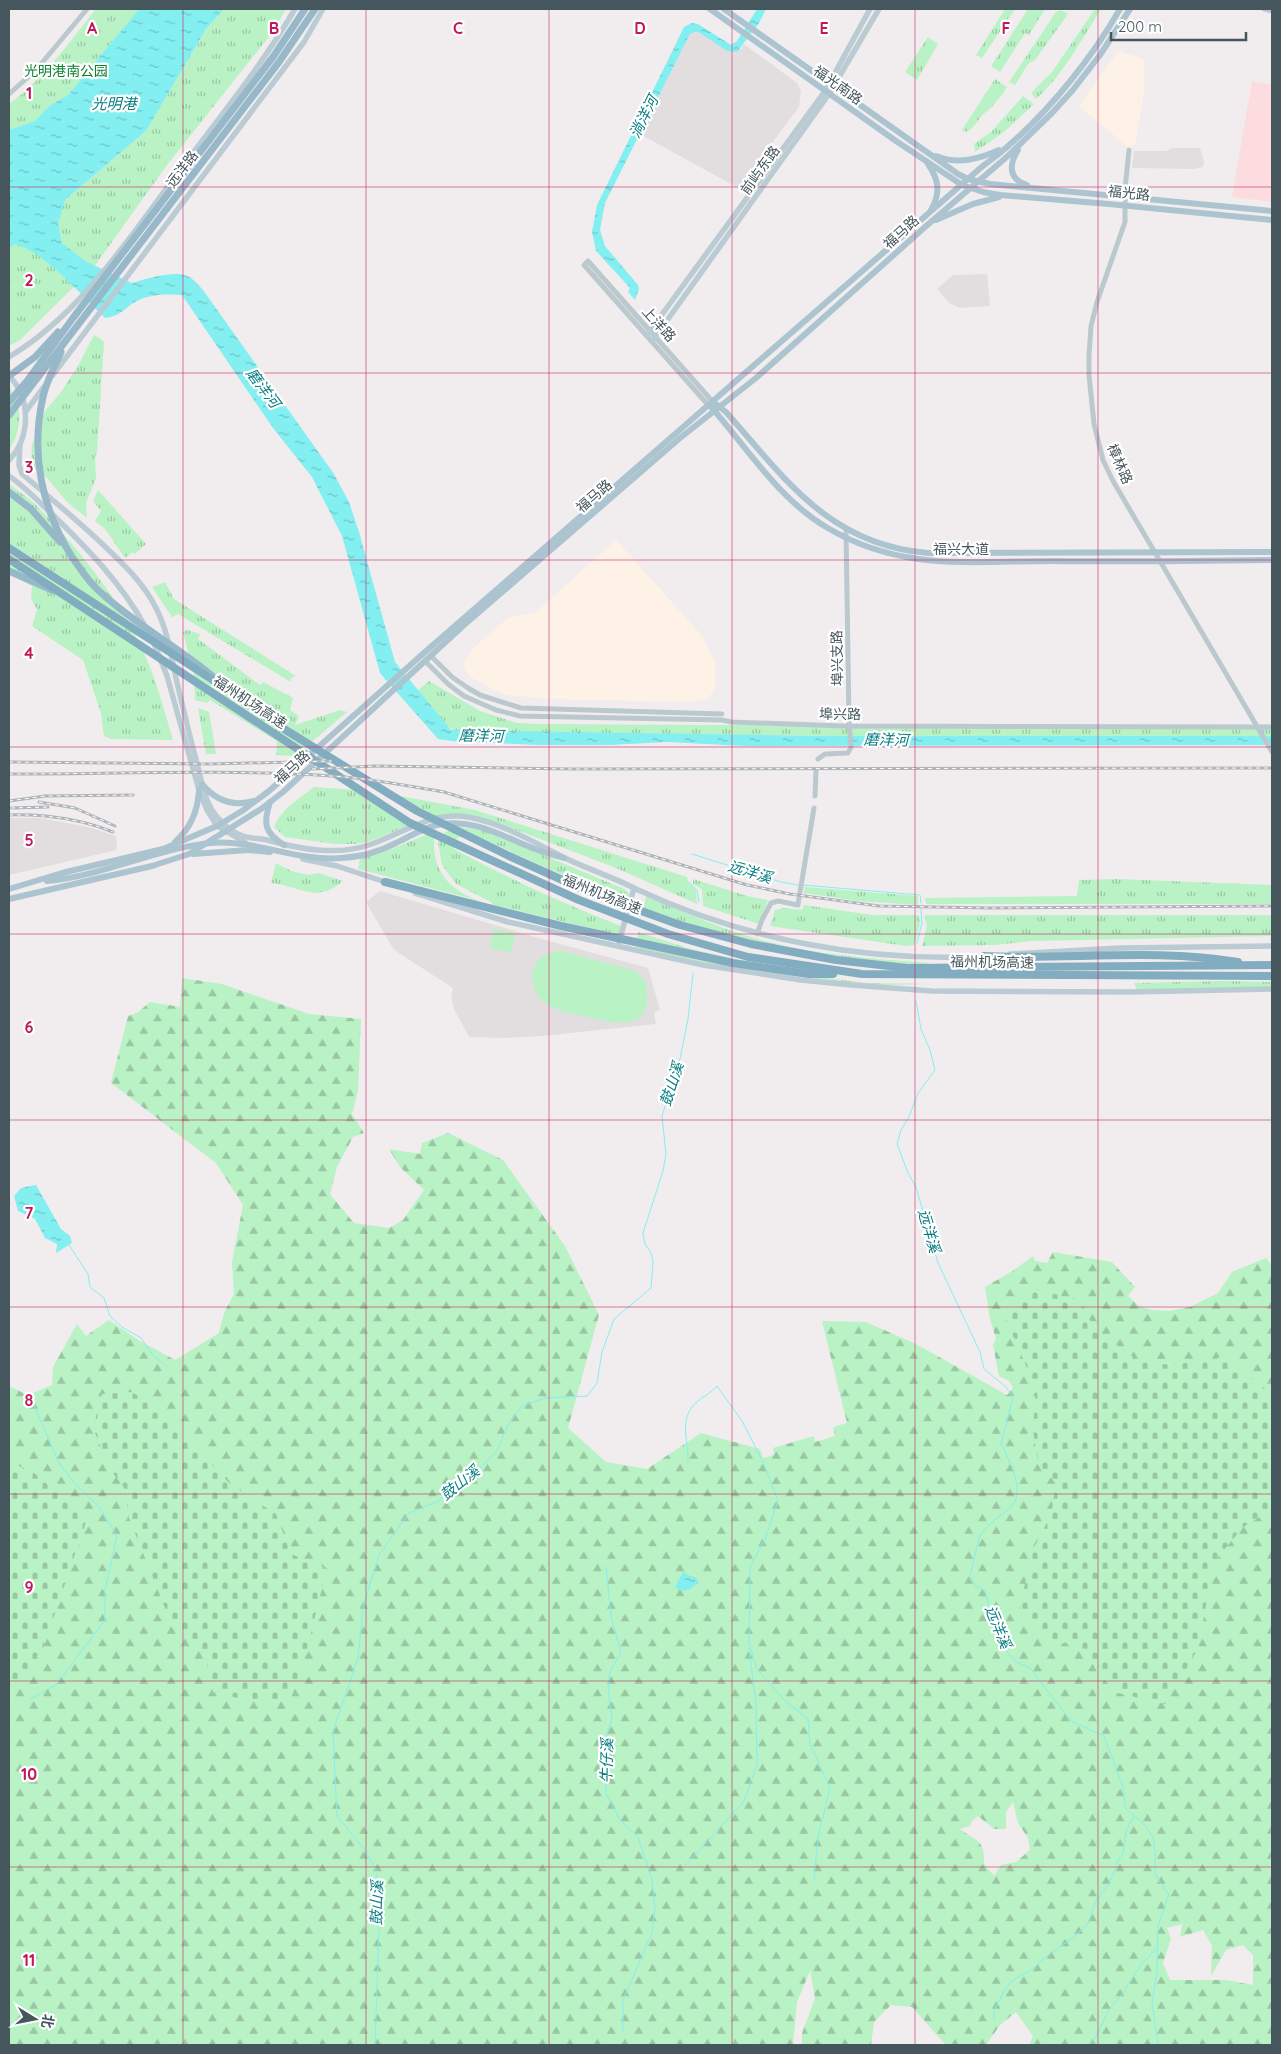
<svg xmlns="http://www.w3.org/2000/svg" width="1281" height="2054" font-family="Quicksand,'Noto Sans SC',sans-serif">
<defs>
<pattern id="grass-tufts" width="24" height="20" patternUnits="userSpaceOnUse" patternTransform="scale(1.25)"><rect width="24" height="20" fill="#b9f2c4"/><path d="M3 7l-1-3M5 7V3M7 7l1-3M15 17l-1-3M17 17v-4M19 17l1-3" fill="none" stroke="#98c7a2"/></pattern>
<pattern id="forest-firs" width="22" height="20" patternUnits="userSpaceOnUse" patternTransform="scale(1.25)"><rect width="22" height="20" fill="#b9f2c4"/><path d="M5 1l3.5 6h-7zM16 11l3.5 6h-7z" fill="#98c7a2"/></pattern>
<pattern id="cemetery-stones" width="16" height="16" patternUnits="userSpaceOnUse" patternTransform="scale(1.25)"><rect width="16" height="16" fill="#b9f2c4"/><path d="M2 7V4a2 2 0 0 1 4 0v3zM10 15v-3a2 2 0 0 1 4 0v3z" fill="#98c7a2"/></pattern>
<pattern id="water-ripples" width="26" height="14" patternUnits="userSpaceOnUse" patternTransform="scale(1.25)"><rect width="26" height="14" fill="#83eff1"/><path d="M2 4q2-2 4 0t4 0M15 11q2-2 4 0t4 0" fill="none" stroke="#6dc4c6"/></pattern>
</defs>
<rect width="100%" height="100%" fill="#f1edee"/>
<g fill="#fdf2e5">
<polygon points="1118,51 1144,59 1144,91 1135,145 1130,149 1079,106"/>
<polygon points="616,540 703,637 715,662 715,688 708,699 693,702 548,699 509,695 496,691 472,678 466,672 463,664 473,648 508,618 536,612"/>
</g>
<g fill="#e2dee0">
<polygon points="693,32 704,34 727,51 741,49 744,44 797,83 801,91 799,107 738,188 640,134 690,34"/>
<polygon points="1172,148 1200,148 1204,161 1203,167 1194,169 1132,168 1134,151 1166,151"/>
<polygon points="987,274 990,306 960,308 949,303 937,289 953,275"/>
<polygon points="9,818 40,818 88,827 116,836 117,850 9,875"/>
<polygon points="380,891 542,939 648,968 660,1010 654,1012 656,1024 542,1036 508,1038 469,1037 454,1009 451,997 453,988 394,950 366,902"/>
</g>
<polygon fill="#fcdcdf" points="1252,81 1272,85 1272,202 1232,197"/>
<g fill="url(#grass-tufts)">
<path d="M96 9H139L68 95 49 106 35 121 9 130V104C43 80 70 41 96 9Z"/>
<polygon points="224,9 286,9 272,33 167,165 94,267 20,340 9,346 9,248 146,131 206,29"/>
<polygon points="1005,9 1015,9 982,58 976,55"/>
<polygon points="1028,9 1045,9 1029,35 1025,33 1000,72 991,66"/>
<path d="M1095 9H1101C1081 40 1064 74 1036 99L1031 93 1052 72Z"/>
<polygon points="1061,10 1068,14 1035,60 1028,64 1015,85 1009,82 1056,12"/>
<polygon points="928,37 938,44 917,80 905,72"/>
<path d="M995 79 1007 87C1001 97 995 104 986 112 977 118 978 126 966 132L962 130Z"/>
<polygon points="1023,96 1034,104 1004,132 975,152 974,144 991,132"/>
<polygon points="94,335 101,339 104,342 97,452 95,458 96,478 86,503 87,518 68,503 47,478 34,468 31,462 32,445 45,411 61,392 79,364"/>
<path d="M9 387C23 406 22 430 9 450Z"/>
<path d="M9 484C18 491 28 497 36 505 77 546 125 606 147 660 158 686 165 713 173 740L111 739 104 736 101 713 83 660 32 626 37 609 31 599 32 586 9 574Z"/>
<polygon points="98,490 146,544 135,554 133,552 125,558 105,529 95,521 101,511 93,501"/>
<polygon points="165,582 174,599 296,676 291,678 291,682 178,614 172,617 152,587"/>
<polygon points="187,630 200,634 198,639 260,685 263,682 293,698 290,710 299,716 295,725 340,710 347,712 295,756 276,755 277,741 210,700 207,703 195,700 194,675 183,632"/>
<polygon points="429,681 480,711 517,723 538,724 1272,728 1272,736 819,736 456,731 449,728 417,691"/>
<polygon points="198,708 209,712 216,754 206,754"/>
<path d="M314 787 356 790 408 826 367 842 355 844H335L285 837 274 827C281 809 300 798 314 787Z"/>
<polygon points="395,795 475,810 687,877 688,882 696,890 697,904 616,868 493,821 469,817 434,818"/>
<path d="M459 827 484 830 624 889 629 893 626 904 466 831 456 840 454 849C508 878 563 904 621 926L619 935 493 905 491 902 456 884 442 865 438 842 445 832Z"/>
<path d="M435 831C429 869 449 892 484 902L358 869 360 858 382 853Z"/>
<path d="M276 863 291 871 308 875 319 873 343 881C316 905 298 885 271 883Z"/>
<polygon points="693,879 747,896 768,900 759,924 703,906 702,889 693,884"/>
<polygon points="1117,879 1272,885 1272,904 926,904 925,898 1077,896 1079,880"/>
<polygon points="805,887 918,896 918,905 858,901 804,893"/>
<path d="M646 896C684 912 721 929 761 940 815 955 875 959 931 963L913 965 868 962 756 943 703 930 643 910Z"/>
<polygon points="804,905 872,915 919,915 920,924 914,945 906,946 770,926 775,910 783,908 802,910"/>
<polygon points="924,915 1272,915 1272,936 1031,941 995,945 922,946 927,925"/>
<polygon points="638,932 691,949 745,961 637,939"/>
<polygon points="636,946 745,968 867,983 934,984 882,985 849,983 725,967 635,948"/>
<polygon points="1224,981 1272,982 1272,987 1137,990 1134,983"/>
</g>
<path fill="url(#forest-firs)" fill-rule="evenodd" d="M182 978 222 984 309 1014 361 1019 358 1091 352 1114 364 1133 353 1137 337 1167 330 1194 354 1223 389 1228 403 1220 424 1190 400 1167 389 1149 420 1154 422 1143 448 1133 503 1160 565 1246 599 1315 568 1428 606 1462 647 1469 701 1433 760 1449 763 1458 774 1455 773 1448 814 1436 815 1442 835 1436 833 1427 847 1423 822 1321 866 1322 916 1344 1007 1395 1013 1388 1009 1381 999 1376 993 1345 996 1339 990 1319 985 1287 1014 1270 1033 1256 1035 1261 1047 1263 1053 1252 1112 1262 1135 1287 1128 1296 1139 1306 1152 1310 1169 1311 1190 1307 1218 1293 1232 1272 1266 1258 1272 1265V2045H1029L1033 2036 1016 2012 1000 2025 986 2045H946L912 2007 891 2005 874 2022 871 2045H802V2033L815 1998 810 1971 797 2002 793 2045H9V1386L28 1395 52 1385 53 1367 77 1324 86 1336 109 1320 140 1341 175 1360 219 1333 224 1313 234 1294 232 1262 243 1205 216 1163 111 1083 128 1016 137 1013 150 1002 180 1007ZM1013 1802 1018 1823 1028 1838 1030 1850 1016 1862 1001 1865 994 1876 984 1864C985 1839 976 1841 960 1829L970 1826 972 1821 978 1816 994 1829H1006V1812ZM1182 1924 1180 1937 1203 1930 1212 1946 1211 1976 1226 1950 1243 1945 1253 1955V1985L1226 1980H1170L1163 1963 1171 1939 1167 1928Z"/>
<g fill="url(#cemetery-stones)">
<polygon points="1033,1289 1080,1300 1094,1329 1140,1362 1173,1365 1228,1356 1272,1395 1272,1510 1243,1527 1214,1562 1198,1649 1165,1704 1118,1693 1098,1674 1086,1649 1048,1641 1020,1609 1031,1553 1051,1515 1056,1484 1038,1462 1033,1431 1036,1389 1003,1312"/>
<polygon points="132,1392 166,1414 230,1484 276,1514 291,1554 327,1568 307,1649 290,1702 242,1699 213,1692 204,1650 171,1623 129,1518 125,1489 110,1469 93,1428 102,1394"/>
<polygon points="9,1462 33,1472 87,1519 43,1648 9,1696"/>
</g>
<g fill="#b9f2c4">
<polygon points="493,929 515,933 512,952 490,948"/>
<path d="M561 951 636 971 646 982C654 1033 620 1025 584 1016 571 1013 556 1011 545 1003 534 996 529 977 535 965 540 955 551 952 561 951Z"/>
</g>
<g fill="url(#water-ripples)">
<path d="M139 9H224L206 29 146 131 65 200 58 224 62 243 85 261 132 283C144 279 172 271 184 275 192 277 198 284 203 290L334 474 349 502 359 532 395 662 451 730 819 736H1272V745L745 746 666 742 611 745H538L471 742 467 743 438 739 380 673 342 536 312 477 273 428 182 295C168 294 152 294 139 300 124 307 124 315 105 318 82 296 45 252 15 244L9 248V130L35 121 49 106 68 95Z"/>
<polygon points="757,9 766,9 759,23 737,52 727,51 700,33 695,32 690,34 605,203 600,230 605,246 638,285 639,289 635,300 628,292 630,288 596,251 592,232 597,205 684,27 692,23 698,24 731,45 737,41"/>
<polygon points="36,1185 61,1229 70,1236 72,1243 56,1253 57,1244 45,1238 35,1219 18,1211 14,1196 21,1188"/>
<polygon points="683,1572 698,1580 698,1583 690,1589 682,1591 675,1587"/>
</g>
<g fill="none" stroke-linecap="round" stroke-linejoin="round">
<g stroke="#83eff1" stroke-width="1">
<polyline points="692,854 781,882 798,885"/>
<polyline points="689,882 697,890 699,902"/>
<polyline points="802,885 920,895 921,903"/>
<polyline points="917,943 922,923 921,909"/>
<path d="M916 1001 921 1029 930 1050 935 1070 918 1093 909 1117 901 1130 897 1144 908 1173 916 1187 938 1263 980 1352 984 1369 1006 1387 1013 1398 1001 1444C1009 1460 1027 1493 1010 1508 1001 1516 991 1522 983 1531 977 1539 973 1565 970 1576L976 1586 985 1591 992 1618 1007 1652 1016 1662 1029 1667 1071 1721 1104 1736 1122 1784 1126 1809C1136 1816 1152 1830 1154 1842 1158 1869 1148 1870 1169 1894L1158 1926 1157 1972 1152 2003 1158 2045"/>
<polyline points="69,1245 88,1274 90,1287 104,1298 110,1316 122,1327 141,1338 153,1355 167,1367"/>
<path d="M688 1462C689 1439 677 1419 698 1401 704 1396 711 1393 717 1386L742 1421 763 1462 778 1500 765 1539 750 1567 749 1643 757 1669 785 1701 808 1719 810 1744 830 1788 818 1837 814 1881"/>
<polyline points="606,1567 611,1616 621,1652 609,1674 609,1696 612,1718 606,1737 606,1794 620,1820 638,1837 652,1880 655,1908 652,1933 623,2000 623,2031"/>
<polyline points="30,1699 56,1685 105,1620 105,1590 117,1536 100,1508 74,1483 58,1461 34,1405"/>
<polyline points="685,1866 744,1801 757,1765 756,1705 749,1648"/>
<polyline points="994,2020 994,2010 1006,1988 1013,1980 1034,1968 1042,1960 1075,1936 1088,1924 1096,1901 1110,1882 1119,1859 1123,1854 1126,1831 1134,1816"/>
<polyline points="375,2045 379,1929 377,1872 365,1850 337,1816 333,1731 358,1658 363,1607 379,1555 409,1513 439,1501 459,1482 479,1469 496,1452 508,1425 522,1406 545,1398 587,1396 597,1383 602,1352 614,1319 651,1288 653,1262 651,1253 645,1244 643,1233 663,1171 666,1154 662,1116 680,1059 688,1019 693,973"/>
<polyline points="1089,2045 1096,2037 1108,2011 1123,1993 1140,1966 1157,1948"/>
</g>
<g stroke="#bbc9ce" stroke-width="5">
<polyline points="1264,9 1272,11"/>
<polyline points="9,94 36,70 87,9"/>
<polyline points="1129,150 1125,189 1125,222 1097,302 1091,326 1089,356 1089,375 1094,424 1103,460 1113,481 1272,752"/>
<polyline points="709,406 584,265 588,261 713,402"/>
<polyline points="431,656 452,677 468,688 480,695 521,708 722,714"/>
<polyline points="425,661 448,684 464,696 496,710 520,716 722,720 731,722 845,726 1272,727"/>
<polyline points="818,759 825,754 848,753 851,747 849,722 846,529"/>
<polyline points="815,796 816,770"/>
<polyline points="800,892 814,808"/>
<polyline points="757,934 762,920 771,903 778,901 798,905 799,898"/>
</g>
<g stroke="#bacbd3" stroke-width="5.5">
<polyline points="647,335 825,91 870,9"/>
<polyline points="653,340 829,94 879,9"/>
<path d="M9 357C81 314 128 239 178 173 218 119 261 67 295 9"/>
<path d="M9 376C31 398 31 437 9 460"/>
<polyline points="52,376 304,42 323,9"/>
<polyline points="26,411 44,387"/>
<path d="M20 444 19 465 22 474C47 495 72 516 96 538 118 559 142 580 156 608 167 629 171 654 176 678 183 708 190 738 198 767 202 783 206 806 218 818 224 825 234 833 243 836 250 839 259 838 267 840 299 849 336 856 369 845 402 834 431 811 468 817 502 823 533 842 563 857 587 869 613 877 636 889 745 940 867 963 988 956"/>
<path d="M9 476C24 486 38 501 52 514 87 548 121 583 145 626"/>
<polyline points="154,643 167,676 199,790 207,810 217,826 246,843"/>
<polyline points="303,859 337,866 388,883"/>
<polyline points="415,893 508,922 703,965 801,980 851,985 932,991 1130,992 1272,989"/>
<polyline points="619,942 634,888"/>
<polyline points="1010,954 1120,948 1272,946"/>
</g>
<g stroke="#abc4cf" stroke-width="6">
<polyline points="710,9 896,141 962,185 983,192 1000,195 1109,204 1272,220"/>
<polyline points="724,9 958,174 968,179 990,184 1272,211"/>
<path d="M1018 150C1009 164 1008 179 1027 185"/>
<path d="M936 156C958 165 979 159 999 150"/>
<path d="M928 164C939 180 941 193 931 210"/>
<polyline points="936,220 973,204 999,197"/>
<path d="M716 404 726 412C786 480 830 545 928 553L1272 552"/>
<path d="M712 408C747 448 779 499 826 527 901 572 971 561 1053 561 1126 562 1199 561 1272 560"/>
<path d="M202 784C216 801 233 807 254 801"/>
<path d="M270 802C263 824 264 832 284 845"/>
<path d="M175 842C191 828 198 810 199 790"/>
<polyline points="193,854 248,850 270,852"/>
<path d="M47 881C103 876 154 849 210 843 255 839 297 862 341 858 361 857 379 852 396 843 409 837 423 828 437 825 472 817 504 837 535 849 545 853 555 855 564 858"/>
<path d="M9 889 62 873 163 849 217 826 242 811 269 791 425 652 977 171C986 163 997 156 1007 147 1050 110 1092 58 1120 9"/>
<polyline points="9,899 152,866 189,854 261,809 283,792 464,625 680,438 756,378 925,227 1009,155 1052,113 1072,91 1100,55 1130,9"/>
</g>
<g stroke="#96b8c8" stroke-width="7">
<path d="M61 352C55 366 46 382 43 397 30 454 42 509 72 557 80 568 88 581 98 590 134 624 179 647 216 679"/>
<polyline points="9,376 35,357 58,332"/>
<polyline points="9,402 27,381 73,318 273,57 305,9"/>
<polyline points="9,415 279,62 315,9"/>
<polyline points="9,492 31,509 60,542"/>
<polyline points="9,571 52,590"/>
</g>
<g stroke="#82acc0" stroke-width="8">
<polyline points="9,548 236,695 284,729 417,811 509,856 589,892 680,925 751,944 836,960 907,968 1272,965"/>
<polyline points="9,559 410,823 579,900 668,934 748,957 862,974 1272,976"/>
<polyline points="385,882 561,926 733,963 809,974 833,974"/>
<path d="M984 956C1068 960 1155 948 1238 962"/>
</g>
<defs>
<g id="rail">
<polyline points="9,762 209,764 331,761"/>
<polyline points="312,769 376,766 570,769 1272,768"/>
<path d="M9 774C116 774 224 769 331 776 369 778 407 786 444 792L747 885 790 894 879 906 991 908 1272 906"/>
<polyline points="9,801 45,796 133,795"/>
<polyline points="39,802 75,808 115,826"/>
<polyline points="11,808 48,807"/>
<path d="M9 815C44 814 80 819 113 832"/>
</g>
</defs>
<use href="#rail" stroke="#afb5b9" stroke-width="3"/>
<use href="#rail" stroke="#fff" stroke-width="1" stroke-dasharray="4" stroke-linecap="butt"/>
</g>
<path fill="none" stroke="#c2185b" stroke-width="1" stroke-opacity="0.55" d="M183 9V2045M366 9V2045M549 9V2045M732 9V2045M915 9V2045M1098 9V2045M9 187H1272M9 373H1272M9 560H1272M9 747H1272M9 934H1272M9 1120H1272M9 1307H1272M9 1494H1272M9 1681H1272M9 1867H1272"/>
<g text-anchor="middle" stroke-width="4.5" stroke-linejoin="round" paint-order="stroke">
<g font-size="14" fill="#118234" stroke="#fff">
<text x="66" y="76">光明港南公园</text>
</g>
<g font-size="14" fill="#45565c" stroke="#fff">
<text transform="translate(838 85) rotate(35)" y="5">福光南路</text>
<text transform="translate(182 169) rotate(-53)" y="5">远洋路</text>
<text transform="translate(760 170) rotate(-55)" y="5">前屿东路</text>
<text transform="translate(1129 193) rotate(6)" y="5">福光路</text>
<text transform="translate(901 232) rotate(-42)" y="5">福马路</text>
<text transform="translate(659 324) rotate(48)" y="5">上洋路</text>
<text transform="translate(1120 464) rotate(66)" y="5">樟林路</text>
<text transform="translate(594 496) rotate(-41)" y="5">福马路</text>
<text x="961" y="554">福兴大道</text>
<text transform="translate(837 658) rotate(-91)" y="5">埠兴支路</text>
<text transform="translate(250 702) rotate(33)" y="5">福州机场高速</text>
<text transform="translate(840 714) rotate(1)" y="5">埠兴路</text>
<text transform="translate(292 767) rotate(-42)" y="5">福马路</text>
<text transform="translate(602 894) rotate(22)" y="5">福州机场高速</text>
<text transform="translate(992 962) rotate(1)" y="5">福州机场高速</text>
</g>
<g font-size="15" font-style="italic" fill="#077e81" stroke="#fff">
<text x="114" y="109">光明港</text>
<text transform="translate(644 117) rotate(-63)" y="5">淌洋河</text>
<text transform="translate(263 388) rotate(53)" y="5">磨洋河</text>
<text transform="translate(481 736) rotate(1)" y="5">磨洋河</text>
<text transform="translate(886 740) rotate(1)" y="5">磨洋河</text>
<text transform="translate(750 872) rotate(17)" y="5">远洋溪</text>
<text transform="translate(672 1084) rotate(-72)" y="5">鼓山溪</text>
<text transform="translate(929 1231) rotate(74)" y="5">远洋溪</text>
<text transform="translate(460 1483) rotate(-39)" y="5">鼓山溪</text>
<text transform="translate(998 1627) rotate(68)" y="5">远洋溪</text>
<text transform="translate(607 1761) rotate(-89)" y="5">牛仔溪</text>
<text transform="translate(377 1903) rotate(-89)" y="5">鼓山溪</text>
</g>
</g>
<g font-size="16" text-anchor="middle" font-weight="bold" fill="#c2185b" stroke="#fff" stroke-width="4.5" stroke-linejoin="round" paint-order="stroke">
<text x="92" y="34">A</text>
<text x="274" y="34">B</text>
<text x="458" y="34">C</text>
<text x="640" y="34">D</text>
<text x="824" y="34">E</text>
<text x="1006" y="34">F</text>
<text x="29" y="99">1</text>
<text x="29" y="286">2</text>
<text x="29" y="473">3</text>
<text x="29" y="659">4</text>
<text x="29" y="846">5</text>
<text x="29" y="1033">6</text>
<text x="29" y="1219">7</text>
<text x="29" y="1406">8</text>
<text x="29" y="1593">9</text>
<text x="29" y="1780">10</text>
<text x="29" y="1966">11</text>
</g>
<rect width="1281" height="2054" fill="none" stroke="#45565c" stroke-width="20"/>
<g transform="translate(35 2019) rotate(100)" stroke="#ffffff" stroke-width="4" paint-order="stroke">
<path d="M0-4L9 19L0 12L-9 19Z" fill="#45565c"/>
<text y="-8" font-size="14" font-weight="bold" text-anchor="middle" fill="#45565c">北</text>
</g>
<path d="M1111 32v8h135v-8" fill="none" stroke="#45565c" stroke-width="2.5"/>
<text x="1118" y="32" font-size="15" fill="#45565c" stroke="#ffffff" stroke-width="4" paint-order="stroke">200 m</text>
</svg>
